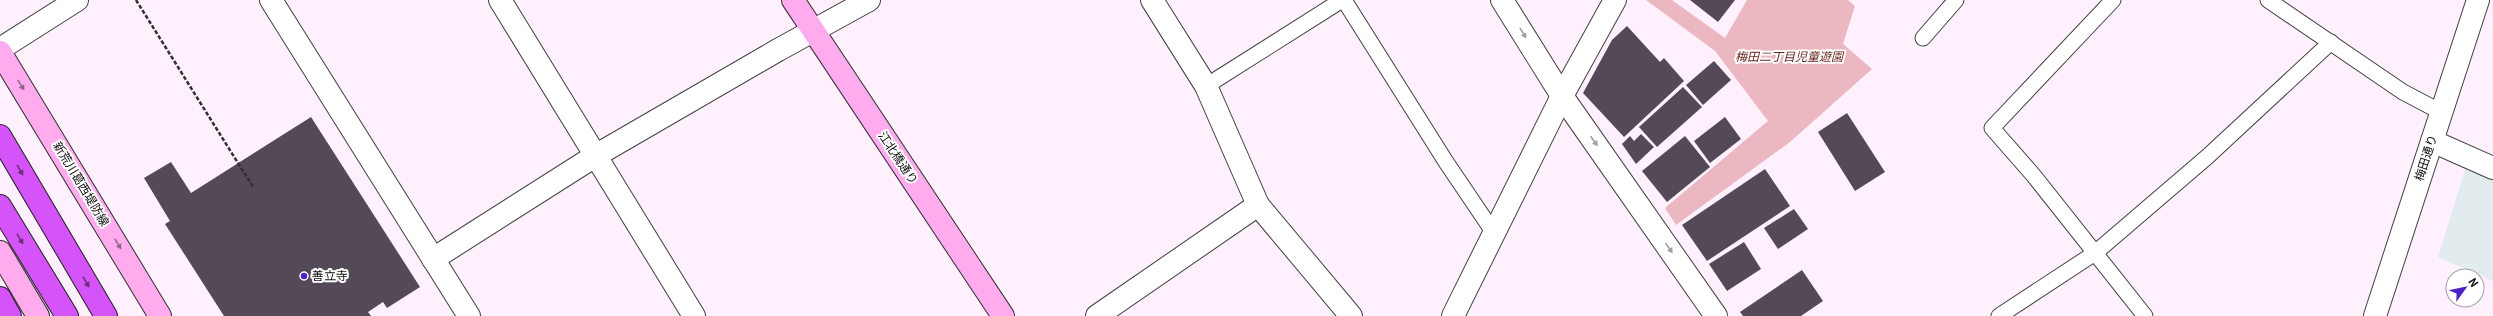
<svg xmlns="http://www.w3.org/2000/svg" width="2493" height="316" font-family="Georgia,'Noto Sans JP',serif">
<rect width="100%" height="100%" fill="#fff0fd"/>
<polygon fill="#e2ebed" points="2466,167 2493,180 2493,281 2438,257"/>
<polygon fill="#ebb8c1" points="1646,0 1672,0 1725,38 1747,0 1848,0 1855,6 1843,44 1872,69 1790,142 1676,225 1665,208 1768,121 1715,51"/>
<g fill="#544a57">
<polygon points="1690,0 1735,0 1718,22"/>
<polygon points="1627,26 1660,62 1664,58 1684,81 1624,137 1583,93 1612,40"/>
<polygon points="1714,61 1731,80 1703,105 1686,85"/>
<polygon points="1683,87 1702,107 1657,147 1639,127"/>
<polygon points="1847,113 1885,172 1855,191 1818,132"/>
<polygon points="311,117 420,287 387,308 383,302 368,312 371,316 224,316 165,224 170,221 144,178 171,162 191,193"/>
<polygon points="1725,117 1741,139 1710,163 1694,141"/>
<polygon points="1641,134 1654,147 1636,164 1622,144 1630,136 1634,141"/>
<polygon points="1685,136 1710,167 1667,202 1642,171"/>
<polygon points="1765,169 1790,206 1707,261 1682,225"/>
<polygon points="1794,209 1808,229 1778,249 1764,228"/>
<polygon points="1744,242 1761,269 1727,291 1709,264"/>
<polygon points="1802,270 1823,301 1801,316 1743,316 1740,312"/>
</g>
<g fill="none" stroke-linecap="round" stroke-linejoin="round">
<defs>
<g id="service">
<polyline points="1344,0 1446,162 1494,233"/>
<polyline points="2113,0 1992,128 2034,176 2145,316"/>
<polyline points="2268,0 2403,92 2441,112"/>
<polyline points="1923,38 1956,0"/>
<polyline points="1206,86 1342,0"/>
<polyline points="1999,316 2095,253 2207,157 2331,42"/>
</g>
<g id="minor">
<polyline points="271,0 469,316"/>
<polyline points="500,0 694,316"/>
<polyline points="1152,0 1206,86 1258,205 1351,316"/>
<polyline points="1502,0 1562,96 1716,316"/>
<polyline points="2432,141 2493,168"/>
<polyline points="433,259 595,156 778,50 869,0"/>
<polyline points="1097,316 1258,205"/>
<polyline points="1453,316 1562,96 1615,0"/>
</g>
<g id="tertiary">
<polyline points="0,49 77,0"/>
<polyline points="2375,316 2478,0"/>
</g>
<g id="secondary">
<polyline points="793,0 1003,316"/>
<polyline points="0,52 160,316"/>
<polyline points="0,252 38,316"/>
</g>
<g id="motorway">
<polyline points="0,136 106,316"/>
<polyline points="0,206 67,316"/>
<polyline points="0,298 10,316"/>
</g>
</defs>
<use href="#service" stroke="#414141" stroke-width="17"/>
<use href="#minor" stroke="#414141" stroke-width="24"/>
<use href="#tertiary" stroke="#414141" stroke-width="24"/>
<use href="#secondary" stroke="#303030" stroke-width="24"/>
<use href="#motorway" stroke="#1f1f1f" stroke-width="24"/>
<polyline stroke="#303030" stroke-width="2.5" stroke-dasharray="4 2" stroke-linecap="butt" points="136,0 253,187"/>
<use href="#service" stroke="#fff" stroke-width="15"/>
<use href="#minor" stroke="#fff" stroke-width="22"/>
<use href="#tertiary" stroke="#fff" stroke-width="22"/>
<use href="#secondary" stroke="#ffabed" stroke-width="22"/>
<use href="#motorway" stroke="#d554f9" stroke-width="22"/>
</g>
<defs><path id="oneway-solid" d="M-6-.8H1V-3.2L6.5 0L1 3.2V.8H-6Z"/></defs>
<g fill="#9f9f9f">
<use href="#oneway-solid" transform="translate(1523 33) rotate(58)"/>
<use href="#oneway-solid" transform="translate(1594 141) rotate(55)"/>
<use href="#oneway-solid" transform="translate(1669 248) rotate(55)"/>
</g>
<g fill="#936489">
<use href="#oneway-solid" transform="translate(21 85) rotate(58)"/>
<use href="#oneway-solid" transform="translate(118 244) rotate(59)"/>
</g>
<g fill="#682e78">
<use href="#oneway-solid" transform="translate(20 170) rotate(60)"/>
<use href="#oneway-solid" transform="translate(20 239) rotate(59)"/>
<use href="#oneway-solid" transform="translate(86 282) rotate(60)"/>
</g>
<circle fill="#4f21c3" stroke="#fff" stroke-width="1.5" cx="304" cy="276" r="4"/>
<g text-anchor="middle" stroke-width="4" stroke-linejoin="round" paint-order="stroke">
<g font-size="12" font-style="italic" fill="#69251c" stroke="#fff">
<text x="1789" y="61">梅田二丁目児童遊園</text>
</g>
<g font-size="12" fill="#0e0e0e" stroke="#fff">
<text transform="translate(898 158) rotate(56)" y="4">江北橋通り</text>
<text transform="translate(2426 158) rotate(-72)" y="4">梅田通り</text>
<text transform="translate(81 184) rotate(59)" y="4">新荒川葛西堤防線</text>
</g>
<g font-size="12" fill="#0e0e0e" stroke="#fff" text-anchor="start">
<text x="312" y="280">善立寺</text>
</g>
</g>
<g transform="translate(2465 288) rotate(57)"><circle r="19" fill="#ffffff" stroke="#9f9f9f"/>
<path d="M0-3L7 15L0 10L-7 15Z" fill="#4f21c3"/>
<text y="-6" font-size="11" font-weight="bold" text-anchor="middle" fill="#0e0e0e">N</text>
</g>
</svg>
